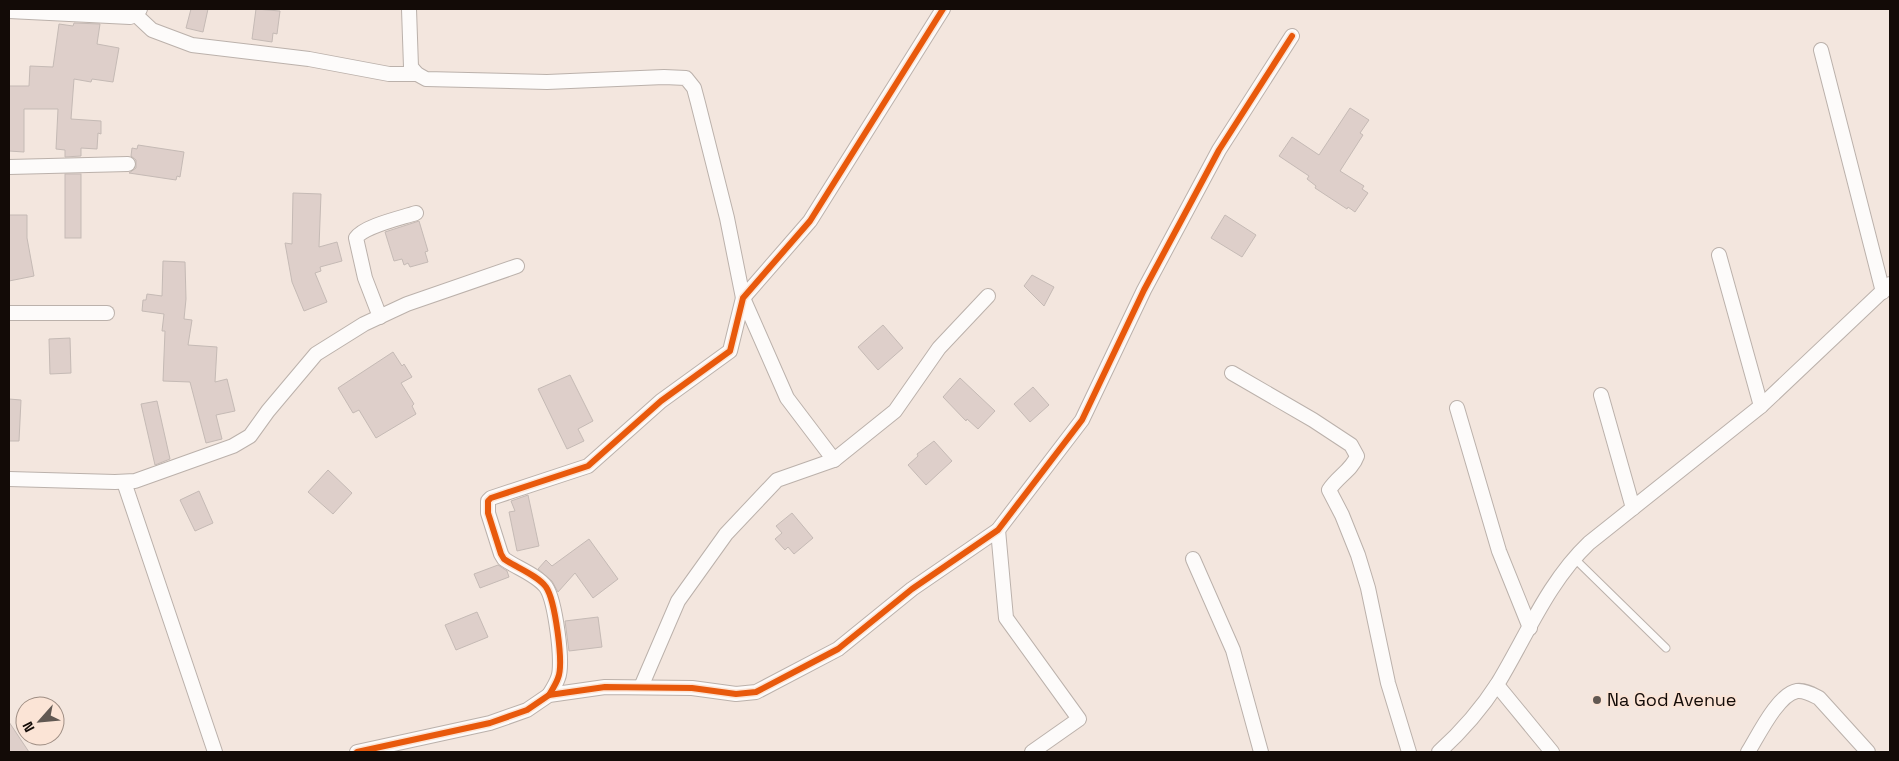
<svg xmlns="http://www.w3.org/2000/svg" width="1899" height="761" font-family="'Space Grotesk',sans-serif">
<rect width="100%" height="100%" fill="#f3e6de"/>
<g fill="#decfca" stroke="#c5bab5">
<polygon points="191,9 208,9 203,32 186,28"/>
<polygon points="256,9 280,11 277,34 273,33 272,42 252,39"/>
<polygon points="74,23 100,24 97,44 119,48 113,82 92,79 91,82 74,79 71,119 101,121 101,134 98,133 97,149 81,148 81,156 65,157 65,150 56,149 58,109 24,109 24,152 9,151 9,86 29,86 30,66 53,67 59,24 73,26"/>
<polygon points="1350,108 1369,120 1360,133 1363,135 1340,171 1364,186 1362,189 1368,193 1355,212 1348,207 1347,209 1315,188 1316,186 1307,179 1309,176 1279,156 1292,137 1319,155"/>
<polygon points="138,145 184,152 180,177 177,176 176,180 129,173 136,168 136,160 131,156 132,148 137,149"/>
<rect x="65" y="174" width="16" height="64"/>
<polygon points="293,193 321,194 319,247 337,242 342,261 320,267 321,271 315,273 327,302 304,311 292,282 285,243 292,244"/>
<polygon points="9,215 27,215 27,238 34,276 9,281"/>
<polygon points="1225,215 1256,235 1242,257 1211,238"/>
<polygon points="419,221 428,251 425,252 428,262 410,267 408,263 404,265 402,259 394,261 385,232"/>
<polygon points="163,261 185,262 186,299 184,319 192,320 188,345 217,347 215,382 227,379 235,411 216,415 222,439 206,443 190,382 163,381 165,331 162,331 164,314 142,311 143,300 146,300 147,294 162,296"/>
<polygon points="1032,275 1054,287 1044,306 1024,286"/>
<polygon points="883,325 903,348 878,370 858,347"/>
<polygon points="70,338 71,373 50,374 49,339"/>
<polygon points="393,352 402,366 404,364 412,377 401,383 414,404 412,406 416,414 376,438 359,410 353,413 338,388"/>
<polygon points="570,375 593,421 578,429 584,441 567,449 538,389"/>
<polygon points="960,378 995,411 978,429 967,419 966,421 943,397"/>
<polygon points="1033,387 1049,405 1030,422 1014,404"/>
<polygon points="9,399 21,400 19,441 9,441"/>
<polygon points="157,401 170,459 155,465 141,404"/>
<polygon points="934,441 952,461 926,485 908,465 918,456 917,454"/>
<polygon points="328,470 352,493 333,514 308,492"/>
<polygon points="199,491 213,523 195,531 180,500"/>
<polygon points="528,495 539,546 517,551 509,512 515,511 511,501"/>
<polygon points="792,513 813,538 794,554 788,547 785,550 775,539 782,533 776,526"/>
<polygon points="589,539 618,579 593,598 575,573 558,592 552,581 538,569 546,560 552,566"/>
<polygon points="498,565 507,571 509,577 480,588 474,574"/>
<polygon points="477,612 488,637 456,650 445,625"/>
<polygon points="598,617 602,647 569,651 565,621"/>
<polygon points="9,722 29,752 9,752"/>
</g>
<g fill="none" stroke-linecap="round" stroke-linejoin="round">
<defs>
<polyline id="lane" points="1574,558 1666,648"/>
<g id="street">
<polyline points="409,9 411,67 417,74 426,79 547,82 664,77 686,78 694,88 698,103 727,218 743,298 787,398 834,460"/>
<polyline points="9,11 130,17 136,15 140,9"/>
<polyline points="136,15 152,30 192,45 309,59 389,74 417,74"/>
<polyline points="1821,50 1883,292"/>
<polyline points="9,167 128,164"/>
<polyline points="1719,255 1761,406"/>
<polyline points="9,313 107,313"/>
<path d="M380 317 365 278 356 238C364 226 401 218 416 213"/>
<path d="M1232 373 1313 420 1351 445 1357 456C1352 470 1337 477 1329 490L1342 515 1358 555 1368 588 1388 683 1409 752"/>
<polyline points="1601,395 1633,508"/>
<polyline points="1457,408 1499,551 1530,628"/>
<polyline points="9,479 115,482 135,481 233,446 250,436 268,411 316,354 364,324 407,304 517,266"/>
<polyline points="124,482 215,752"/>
<polyline points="998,530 1006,618 1079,719 1032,752"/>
<polyline points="1193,559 1233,650 1261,752"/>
<polyline points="1497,685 1552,752"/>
<polyline points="641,687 678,601 726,534 777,480 834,460 895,411 939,348 988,296"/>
<path d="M549 695C552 690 556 684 558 678 564 664 555 600 546 587 537 575 517 568 504 559L501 554 488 513V501L491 498 588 466 661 401 730 351 743 298 810 221 943 9"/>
<polyline points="357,752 490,723 527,710 549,695 605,687 692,688 736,694 756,692 838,649 912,589 998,530 1082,420 1144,290 1219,150 1292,36"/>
<path d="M1439 752C1461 732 1482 708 1498 683 1527 635 1548 582 1589 543L1761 406 1890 284"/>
<path d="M1748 752C1758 736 1778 694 1797 691 1805 690 1813 695 1819 698L1868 752"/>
</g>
</defs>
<use href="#lane" stroke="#bbb1ab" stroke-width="9"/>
<use href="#street" stroke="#bbb1ab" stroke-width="16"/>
<use href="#lane" stroke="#fdfbfa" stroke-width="7"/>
<use href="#street" stroke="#fdfbfa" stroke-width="14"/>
<defs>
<g id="cycleway">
<path d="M549 695C552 690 556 684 558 678 564 664 555 600 546 587 537 575 517 568 504 559L501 554 488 513V501L491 498 588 466 661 401 730 351 743 298 810 221 943 9"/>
<polyline points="357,752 490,723 527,710 549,695 605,687 692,688 736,694 756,692 838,649 912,589 998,530 1082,420 1144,290 1219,150 1292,36"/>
</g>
</defs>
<use href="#cycleway" stroke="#fbe4d6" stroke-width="9"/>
<use href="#cycleway" stroke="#e8590c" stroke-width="6"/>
</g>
<circle fill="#615852" stroke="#fbe4d6" stroke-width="2" cx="1597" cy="700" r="5"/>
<g text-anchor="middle" stroke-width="4" stroke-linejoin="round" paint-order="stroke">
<g font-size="18" fill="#130b07" stroke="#fbe4d6" text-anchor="start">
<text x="1607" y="706">Na God Avenue</text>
</g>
</g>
<rect width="1899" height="761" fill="none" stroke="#130b07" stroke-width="20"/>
<g transform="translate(40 721) rotate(243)"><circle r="24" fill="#fbe4d6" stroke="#9e8d83"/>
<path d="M0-4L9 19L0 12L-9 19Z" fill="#615852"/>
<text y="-8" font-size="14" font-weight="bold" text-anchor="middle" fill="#130b07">N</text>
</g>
</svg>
